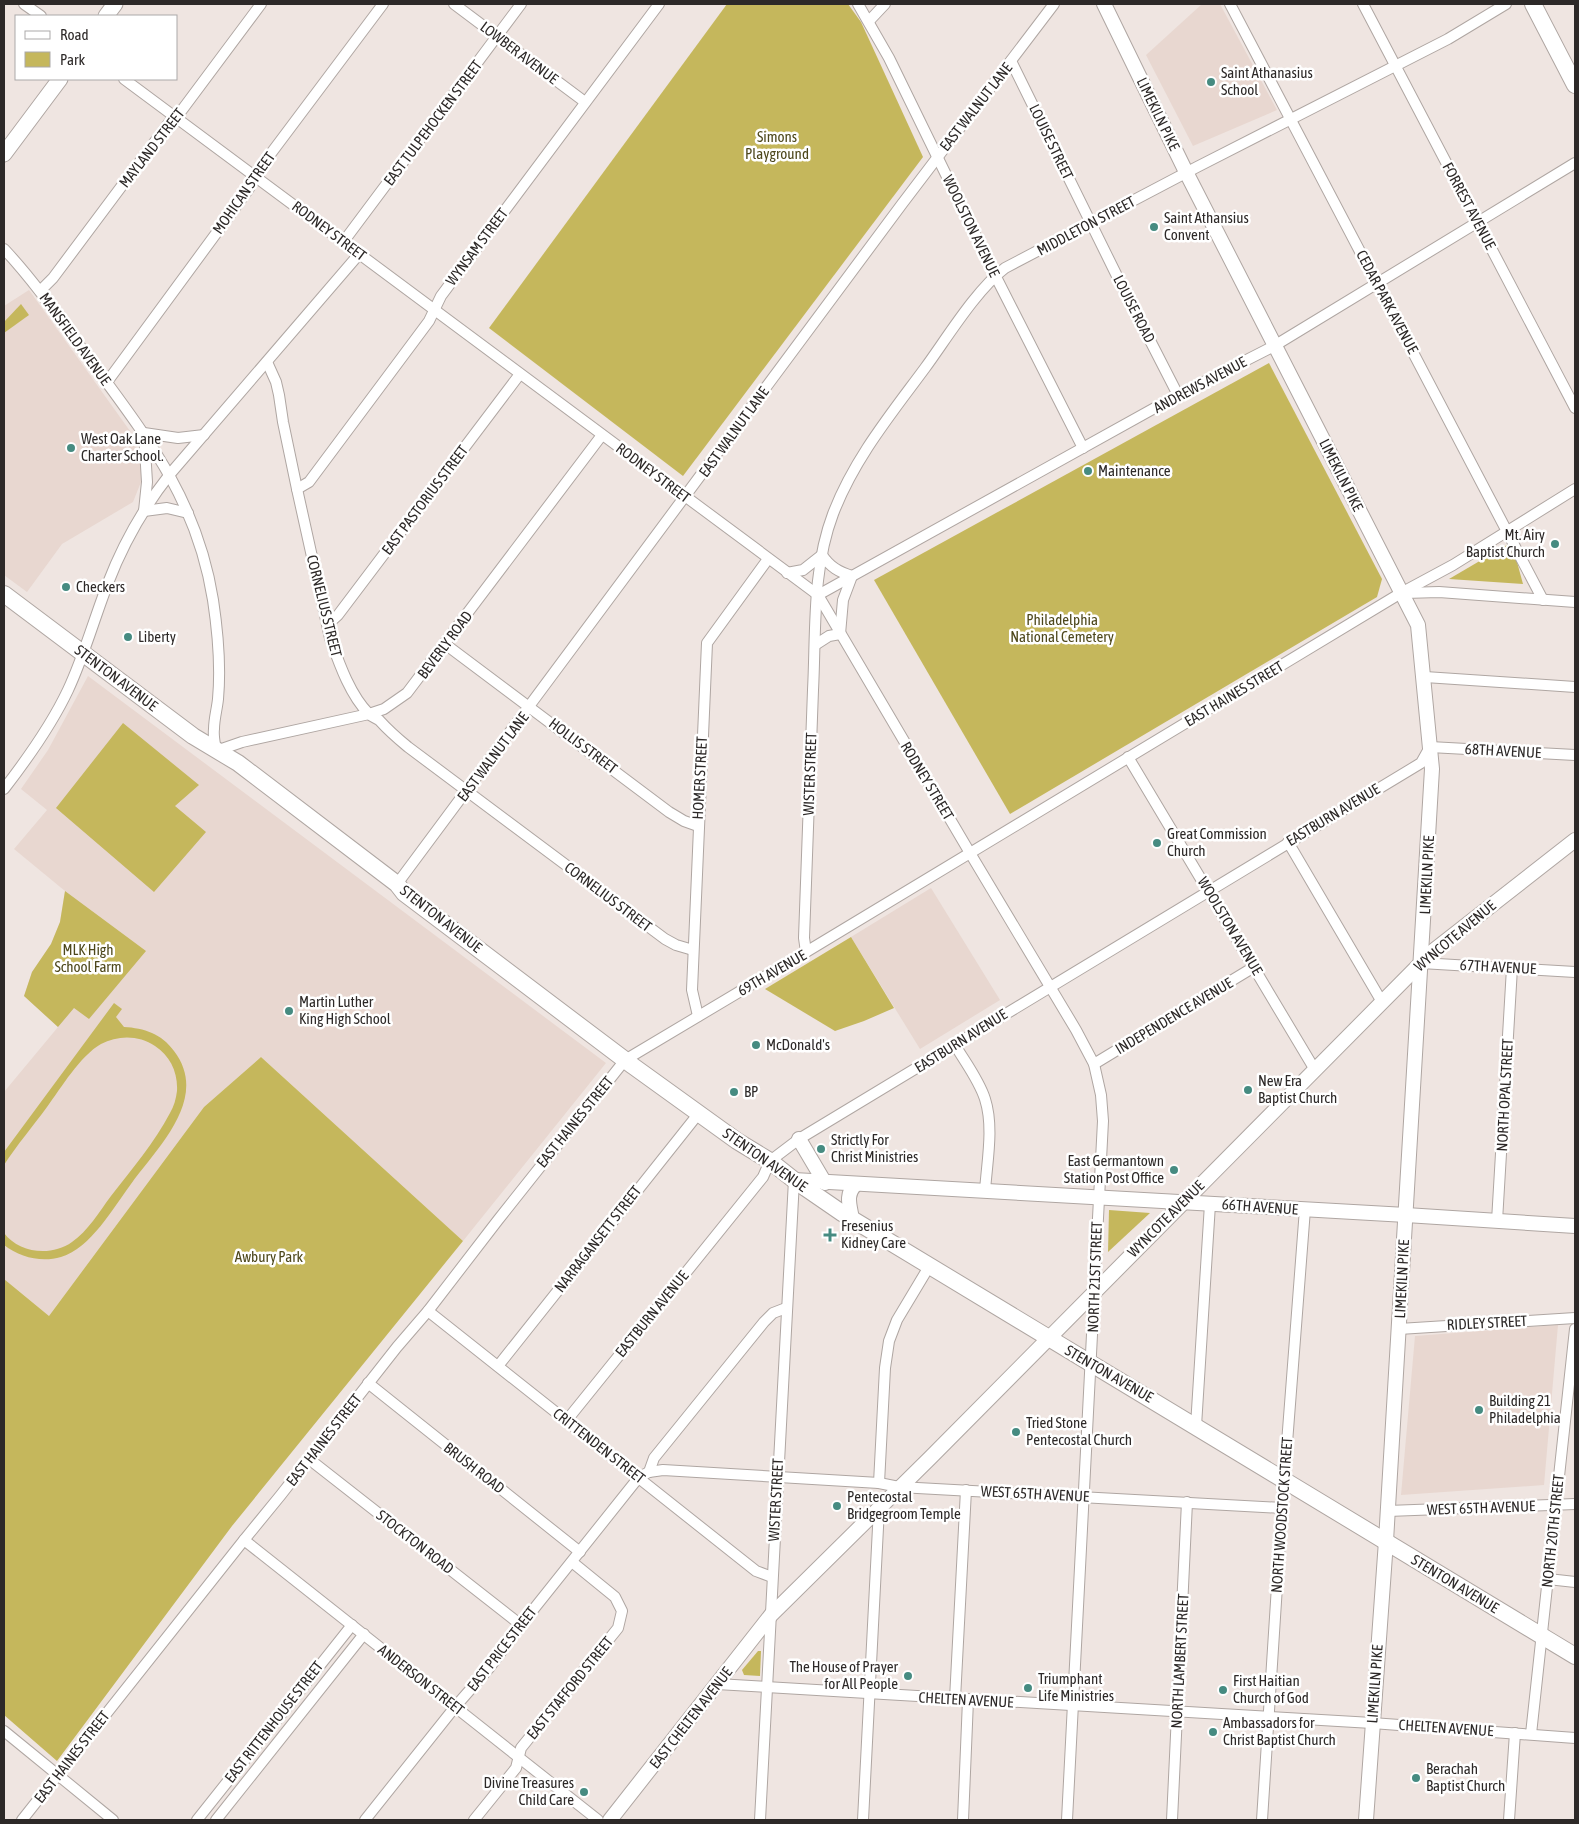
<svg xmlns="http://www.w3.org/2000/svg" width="1579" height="1824" font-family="'Asap Condensed',sans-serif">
<rect width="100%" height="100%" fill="#efe5e1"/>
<g fill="#e8d7d0">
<polygon points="1202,4 1220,4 1277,110 1193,146 1146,55"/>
<polygon points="29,290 135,438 141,458 141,482 133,502 62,544 27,592 4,575 4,306"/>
<polygon points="88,676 606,1063 463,1241 261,1057 204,1107 49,1316 4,1279 4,1092 58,1027 24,996 32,972 51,944 60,922 65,891 14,849 47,810 21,789 48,750"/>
<polygon points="931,888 1000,1000 920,1049 851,937"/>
<polygon points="1558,1325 1544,1485 1401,1495 1415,1336"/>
</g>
<g fill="#c5b75c">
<polygon points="727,4 848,4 861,22 923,157 683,476 489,328"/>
<polygon points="21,304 29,315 4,333 4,322"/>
<polygon points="1269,363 1382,579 1377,597 1010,814 874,580"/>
<polygon points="1507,545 1517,562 1523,584 1449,579"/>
<polygon points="123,723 199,785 175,806 206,832 154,892 56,808"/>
<polygon points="65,891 146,951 89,1019 74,1008 58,1027 24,996 32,972 51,944 60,922"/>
<polygon points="851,937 894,1008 864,1021 835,1031 765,989"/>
<path d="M114 1003 122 1009 116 1017 124 1027C144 1028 162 1034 174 1051 210 1098 158 1147 131 1184 113 1208 91 1248 61 1257 41 1263 20 1257 4 1245V1233C19 1253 51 1257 72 1242 88 1231 99 1212 111 1196 131 1170 155 1142 170 1113 174 1106 176 1099 177 1091 178 1072 170 1056 155 1046 139 1035 118 1035 101 1044 80 1056 61 1088 47 1107 33 1126 17 1145 4 1165V1152Z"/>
<polygon points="261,1057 463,1241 232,1526 57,1761 4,1715 4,1279 49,1316 204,1107"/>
<polygon points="1109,1210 1150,1213 1108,1252"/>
<polygon points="758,1651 761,1651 760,1676 744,1675 742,1670"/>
</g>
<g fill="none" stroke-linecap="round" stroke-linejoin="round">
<defs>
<g id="minor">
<polyline points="24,4 41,16"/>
<polyline points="454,4 585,102"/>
<polyline points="858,4 889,58 996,277 1083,448"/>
<polyline points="1230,4 1543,600"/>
<polyline points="1363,4 1575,408"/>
<polyline points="869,21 885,4"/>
<polyline points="1011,61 1117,276 1178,395"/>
<polyline points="124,79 818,595 970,853 1076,1030 1094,1064 1101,1095 1103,1121 1067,1820"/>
<polyline points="344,241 521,4"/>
<path d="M4 249C35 282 61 320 88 357 146 436 197 499 213 600 218 633 221 666 218 699 217 709 214 719 214 729 213 736 215 744 216 751L242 742 369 714 384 709 407 693 602 435"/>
<polyline points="40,291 53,278 174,116 182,110 261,4"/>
<path d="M267 362 276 382 279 395 283 422 297 489 330 638C339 663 350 695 369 714 372 717 376 718 379 720 388 730 397 738 408 747L665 939 676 945 693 950"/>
<polyline points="107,382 248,190 263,164 383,4"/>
<polyline points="297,489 309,482 429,321 441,296 659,4"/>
<polyline points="188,513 167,508 144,511 147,482 144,433 178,438 204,435"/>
<path d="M787 573 803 570 822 555C830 567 839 572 852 576L843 600 840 634 829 636 815 645"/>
<polyline points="1405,593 1439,592 1575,602"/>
<polyline points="818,595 1178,395 1274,346 1575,163"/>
<polyline points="328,624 338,615 520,374"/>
<polyline points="445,644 669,812 684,821 698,826"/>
<polyline points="1425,677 1575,687"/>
<polyline points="1128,757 1315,1070"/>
<path d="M4 789C28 758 51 726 68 690 84 656 94 619 108 583 123 544 144 507 170 474L360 253"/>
<polyline points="1288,842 1382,1002"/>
<polyline points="397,884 902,204 1054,4"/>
<path d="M806 952 804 938C807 856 810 773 813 690 816 632 812 569 833 514 854 459 891 414 925 368 947 338 976 290 1005 268L1197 167 1448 39 1506 4"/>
<polyline points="1421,963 1575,972"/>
<polyline points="698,1016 692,990 707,643 768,559"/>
<path d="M955 1045C965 1062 979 1080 985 1099 994 1127 987 1161 985 1191"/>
<polyline points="1094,1064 1254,967"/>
<polyline points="1497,1221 1512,968"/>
<polyline points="428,1311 756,1571 772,1577"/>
<polyline points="1399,1329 1575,1318"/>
<polyline points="498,1366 699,1113"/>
<polyline points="368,1383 580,1552"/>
<polyline points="567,1420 763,1177 770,1161 799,1139 1421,763 1430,747 1575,755"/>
<polyline points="1196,1426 1210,1204"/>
<polyline points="309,1459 521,1625"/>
<polyline points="649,1472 654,1458 764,1322 773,1313 786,1308"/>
<polyline points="879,1483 885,1368 889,1341 897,1320 930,1265"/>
<polyline points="1388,1511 1575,1504"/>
<polyline points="244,1540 598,1820"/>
<polyline points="1548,1579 1575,1582"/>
<polyline points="717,1684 1372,1723 1575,1738"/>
<polyline points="955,1699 966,1490"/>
<polyline points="4,1731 113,1820"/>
<polyline points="1531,1734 1575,1329"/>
<polyline points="22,1820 244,1540 280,1496 397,1347 428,1311 498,1220 625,1060 806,952 1401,593 1453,565 1575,489"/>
<polyline points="197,1820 352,1625"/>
<polyline points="216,1820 364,1634"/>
<polyline points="365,1820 455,1707 490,1667 521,1625 639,1477 649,1472 663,1470 879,1483 899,1487 1282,1508"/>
<polyline points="474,1820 516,1768 521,1748 618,1628 622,1611 615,1597 572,1562"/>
<polyline points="760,1820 794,1180"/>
<polyline points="863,1820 879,1508"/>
<polyline points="963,1820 968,1700"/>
<polyline points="1172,1820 1187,1502"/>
<polyline points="1262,1820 1282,1508 1305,1209"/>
<polyline points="1509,1820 1515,1733"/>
</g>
<g id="tertiary">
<polyline points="1104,4 1186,172 1418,625 1432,769 1386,1541 1366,1820"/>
<polyline points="799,1139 825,1183"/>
<polyline points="794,1180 1406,1215 1575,1226"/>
<path d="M852 1219C850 1206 845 1195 855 1185"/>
<polyline points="610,1820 771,1615 930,1458 1421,963 1433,951 1575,840"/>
</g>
<g id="secondary">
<polyline points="106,16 115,4"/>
<polyline points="4,154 60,79"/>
</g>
<g id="primary">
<polyline points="1533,4 1575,85"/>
<polyline points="4,594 193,736 238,763 397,884 404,893 633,1066 737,1141 770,1161 794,1180 842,1213 1575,1656"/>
</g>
</defs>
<use href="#minor" stroke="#afa6a2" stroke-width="12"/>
<use href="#tertiary" stroke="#afa6a2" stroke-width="16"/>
<use href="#secondary" stroke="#afa6a2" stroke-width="17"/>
<use href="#primary" stroke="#afa6a2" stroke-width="18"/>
<use href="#minor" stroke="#fff" stroke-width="10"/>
<use href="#tertiary" stroke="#fff" stroke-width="14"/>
<use href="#secondary" stroke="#fff" stroke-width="15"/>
<use href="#primary" stroke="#fff" stroke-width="16"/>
</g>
<g fill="#468b81" stroke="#fff" stroke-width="2">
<circle cx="1211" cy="82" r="5"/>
<circle cx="1154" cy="227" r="5"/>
<circle cx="71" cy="448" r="5"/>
<circle cx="1088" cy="471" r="5"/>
<circle cx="1555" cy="544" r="5"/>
<circle cx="66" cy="587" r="5"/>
<circle cx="128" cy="637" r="5"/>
<circle cx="1157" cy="843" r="5"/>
<circle cx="289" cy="1011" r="5"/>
<circle cx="756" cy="1045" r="5"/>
<circle cx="1248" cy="1090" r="5"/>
<circle cx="734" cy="1092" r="5"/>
<circle cx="821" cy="1149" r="5"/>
<circle cx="1174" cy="1170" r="5"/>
<path d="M827.5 1227.5h5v5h5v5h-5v5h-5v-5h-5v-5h5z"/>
<circle cx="1479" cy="1410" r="5"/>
<circle cx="1016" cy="1432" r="5"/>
<circle cx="837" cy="1506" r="5"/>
<circle cx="908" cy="1676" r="5"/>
<circle cx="1028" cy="1688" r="5"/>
<circle cx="1223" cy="1690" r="5"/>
<circle cx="1213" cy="1732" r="5"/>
<circle cx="1416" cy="1778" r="5"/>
<circle cx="584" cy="1792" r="5"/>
</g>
<g text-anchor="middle" stroke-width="5" stroke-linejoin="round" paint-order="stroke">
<g font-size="15" fill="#2d2928" stroke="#fff">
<text transform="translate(519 53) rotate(37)" y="5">LOWBER AVENUE</text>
<text transform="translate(976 107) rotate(-52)" y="5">EAST WALNUT LANE</text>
<text transform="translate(1158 114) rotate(64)" y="5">LIMEKILN PIKE</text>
<text transform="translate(433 123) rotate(-53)" y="5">EAST TULPEHOCKEN STREET</text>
<text transform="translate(1051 142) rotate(64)" y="5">LOUISE STREET</text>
<text transform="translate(152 148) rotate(-52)" y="5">MAYLAND STREET</text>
<text transform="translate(244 193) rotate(-55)" y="5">MOHICAN STREET</text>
<text transform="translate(1469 206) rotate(62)" y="5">FORREST AVENUE</text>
<text transform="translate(971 226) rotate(64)" y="5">WOOLSTON AVENUE</text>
<text transform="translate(1086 226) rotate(-28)" y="5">MIDDLETON STREET</text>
<text transform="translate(329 231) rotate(37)" y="5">RODNEY STREET</text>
<text transform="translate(477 247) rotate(-53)" y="5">WYNSAM STREET</text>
<text transform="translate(1387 302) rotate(62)" y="5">CEDAR PARK AVENUE</text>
<text transform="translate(1134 309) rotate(63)" y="5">LOUISE ROAD</text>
<text transform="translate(75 339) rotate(54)" y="5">MANSFIELD AVENUE</text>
<text transform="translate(1200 385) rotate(-28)" y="5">ANDREWS AVENUE</text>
<text transform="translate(734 432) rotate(-54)" y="5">EAST WALNUT LANE</text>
<text transform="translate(653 473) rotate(37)" y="5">RODNEY STREET</text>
<text transform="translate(1341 475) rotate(63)" y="5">LIMEKILN PIKE</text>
<text transform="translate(425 500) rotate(-53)" y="5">EAST PASTORIUS STREET</text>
<text transform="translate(324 606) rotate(76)" y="5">CORNELIUS STREET</text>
<text transform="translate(445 645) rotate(-53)" y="5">BEVERLY ROAD</text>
<text transform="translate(116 678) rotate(37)" y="5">STENTON AVENUE</text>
<text transform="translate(1234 694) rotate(-31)" y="5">EAST HAINES STREET</text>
<text transform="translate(583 746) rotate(37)" y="5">HOLLIS STREET</text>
<text transform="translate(1503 751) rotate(3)" y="5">68TH AVENUE</text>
<text transform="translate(493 757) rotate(-53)" y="5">EAST WALNUT LANE</text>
<text transform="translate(810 774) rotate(-88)" y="5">WISTER STREET</text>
<text transform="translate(700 778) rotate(-87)" y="5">HOMER STREET</text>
<text transform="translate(927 781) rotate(59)" y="5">RODNEY STREET</text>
<text transform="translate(1333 815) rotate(-31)" y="5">EASTBURN AVENUE</text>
<text transform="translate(1427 875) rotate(-87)" y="5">LIMEKILN PIKE</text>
<text transform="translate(608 897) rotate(37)" y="5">CORNELIUS STREET</text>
<text transform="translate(441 919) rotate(38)" y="5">STENTON AVENUE</text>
<text transform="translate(1230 926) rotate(59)" y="5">WOOLSTON AVENUE</text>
<text transform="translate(1455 936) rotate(-40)" y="5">WYNCOTE AVENUE</text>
<text transform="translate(1498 967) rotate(3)" y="5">67TH AVENUE</text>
<text transform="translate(772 973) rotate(-30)" y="5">69TH AVENUE</text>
<text transform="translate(1174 1016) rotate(-31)" y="5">INDEPENDENCE AVENUE</text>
<text transform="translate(961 1041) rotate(-32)" y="5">EASTBURN AVENUE</text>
<text transform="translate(1505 1095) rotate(-87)" y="5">NORTH OPAL STREET</text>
<text transform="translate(575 1122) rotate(-51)" y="5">EAST HAINES STREET</text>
<text transform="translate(765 1160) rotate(35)" y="5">STENTON AVENUE</text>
<text transform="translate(1260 1207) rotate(4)" y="5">66TH AVENUE</text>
<text transform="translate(1166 1219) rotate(-45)" y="5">WYNCOTE AVENUE</text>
<text transform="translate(598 1239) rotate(-52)" y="5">NARRAGANSETT STREET</text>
<text transform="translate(1095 1277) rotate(-88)" y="5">NORTH 21ST STREET</text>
<text transform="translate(1402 1279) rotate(-87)" y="5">LIMEKILN PIKE</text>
<text transform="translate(652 1314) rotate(-51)" y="5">EASTBURN AVENUE</text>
<text transform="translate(1487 1323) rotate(-3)" y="5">RIDLEY STREET</text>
<text transform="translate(1109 1374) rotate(30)" y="5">STENTON AVENUE</text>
<text transform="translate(324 1440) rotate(-52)" y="5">EAST HAINES STREET</text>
<text transform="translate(599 1446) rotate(38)" y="5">CRITTENDEN STREET</text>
<text transform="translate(474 1468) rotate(38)" y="5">BRUSH ROAD</text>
<text transform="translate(1035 1494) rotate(3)" y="5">WEST 65TH AVENUE</text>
<text transform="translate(776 1500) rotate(-87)" y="5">WISTER STREET</text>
<text transform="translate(1481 1508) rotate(-2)" y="5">WEST 65TH AVENUE</text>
<text transform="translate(1282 1515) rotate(-86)" y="5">NORTH WOODSTOCK STREET</text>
<text transform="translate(1553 1531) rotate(-84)" y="5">NORTH 20TH STREET</text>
<text transform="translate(415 1542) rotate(38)" y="5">STOCKTON ROAD</text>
<text transform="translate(1455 1584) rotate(31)" y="5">STENTON AVENUE</text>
<text transform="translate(502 1649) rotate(-52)" y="5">EAST PRICE STREET</text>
<text transform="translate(1180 1661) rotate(-87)" y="5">NORTH LAMBERT STREET</text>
<text transform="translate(421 1680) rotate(38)" y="5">ANDERSON STREET</text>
<text transform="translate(1375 1684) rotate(-86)" y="5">LIMEKILN PIKE</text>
<text transform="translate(570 1688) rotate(-51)" y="5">EAST STAFFORD STREET</text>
<text transform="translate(966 1700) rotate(3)" y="5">CHELTEN AVENUE</text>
<text transform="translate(691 1718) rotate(-52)" y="5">EAST CHELTEN AVENUE</text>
<text transform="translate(274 1722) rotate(-52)" y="5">EAST RITTENHOUSE STREET</text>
<text transform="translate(1446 1728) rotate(4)" y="5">CHELTEN AVENUE</text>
<text transform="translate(72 1757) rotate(-52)" y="5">EAST HAINES STREET</text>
</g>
<g font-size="15" fill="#2d2928" stroke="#fff" text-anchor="start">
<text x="1221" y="78">Saint Athanasius<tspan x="1221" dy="17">School</tspan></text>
<text x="1164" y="223">Saint Athansius<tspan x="1164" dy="17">Convent</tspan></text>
<text x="81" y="444">West Oak Lane<tspan x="81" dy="17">Charter School.</tspan></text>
<text x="1098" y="476">Maintenance</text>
<text x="1545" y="540" text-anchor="end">Mt. Airy<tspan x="1545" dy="17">Baptist Church</tspan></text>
<text x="76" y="592">Checkers</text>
<text x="138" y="642">Liberty</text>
<text x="1167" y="839">Great Commission<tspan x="1167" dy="17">Church</tspan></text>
<text x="299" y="1007">Martin Luther<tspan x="299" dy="17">King High School</tspan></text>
<text x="766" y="1050">McDonald's</text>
<text x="1258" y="1086">New Era<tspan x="1258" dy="17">Baptist Church</tspan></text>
<text x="744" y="1097">BP</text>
<text x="831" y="1145">Strictly For<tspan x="831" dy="17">Christ Ministries</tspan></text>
<text x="1164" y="1166" text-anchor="end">East Germantown<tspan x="1164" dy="17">Station Post Office</tspan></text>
<text x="841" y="1231">Fresenius<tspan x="841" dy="17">Kidney Care</tspan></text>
<text x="1489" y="1406">Building 21<tspan x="1489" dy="17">Philadelphia</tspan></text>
<text x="1026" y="1428">Tried Stone<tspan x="1026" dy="17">Pentecostal Church</tspan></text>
<text x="847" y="1502">Pentecostal<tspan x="847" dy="17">Bridgegroom Temple</tspan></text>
<text x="898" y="1672" text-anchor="end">The House of Prayer<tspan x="898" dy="17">for All People</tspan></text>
<text x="1038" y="1684">Triumphant<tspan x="1038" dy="17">Life Ministries</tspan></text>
<text x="1233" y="1686">First Haitian<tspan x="1233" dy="17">Church of God</tspan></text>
<text x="1223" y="1728">Ambassadors for<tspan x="1223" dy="17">Christ Baptist Church</tspan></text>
<text x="1426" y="1774">Berachah<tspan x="1426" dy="17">Baptist Church</tspan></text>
<text x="574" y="1788" text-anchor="end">Divine Treasures<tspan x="574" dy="17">Child Care</tspan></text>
</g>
<g font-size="15" fill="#4d471b" stroke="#fff">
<text x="777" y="142">Simons<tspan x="777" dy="17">Playground</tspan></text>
<text x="1062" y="625">Philadelphia<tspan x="1062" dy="17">National Cemetery</tspan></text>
<text x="88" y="955">MLK High<tspan x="88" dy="17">School Farm</tspan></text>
<text x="269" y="1262">Awbury Park</text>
</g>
</g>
<rect width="1579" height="1824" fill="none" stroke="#2d2928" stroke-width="10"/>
<rect x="15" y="15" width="162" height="65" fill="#ffffff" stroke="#aba9a9"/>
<rect x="25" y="31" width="25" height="8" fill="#ffffff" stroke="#aba9a9"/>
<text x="60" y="40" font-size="15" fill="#2d2928">Road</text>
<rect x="25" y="52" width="25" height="15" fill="#c5b75c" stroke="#aba9a9"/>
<text x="60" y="65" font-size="15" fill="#2d2928">Park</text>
</svg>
